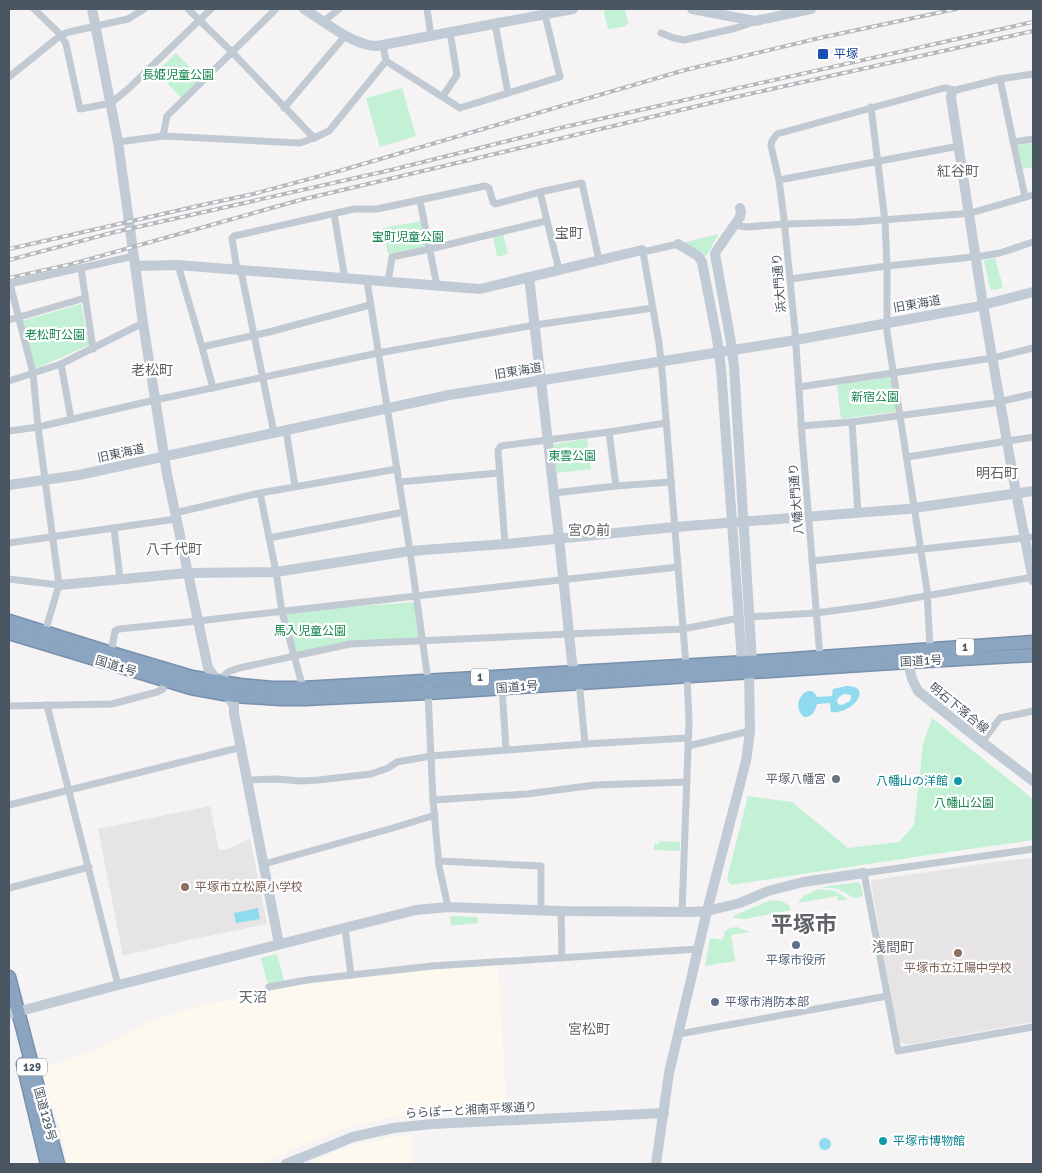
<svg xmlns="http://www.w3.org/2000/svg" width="1042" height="1173" font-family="Signika,'Noto Sans JP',sans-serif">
<rect width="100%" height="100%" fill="#f5f3f3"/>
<g fill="#fdf9ef">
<polygon points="498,965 507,1109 408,1115 381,1119 342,1129 305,1144 261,1164 68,1164 60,1126 49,1097 40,1069 98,1049 150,1021 196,1007 291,986 397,973"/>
<polygon points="411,1134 413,1164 308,1164 331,1153 359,1144 391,1137"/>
</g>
<g fill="#e6e4e5">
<polygon points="210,806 219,850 227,849 243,842 250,838 267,924 184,941 123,956 98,829"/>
<polygon points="1033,858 1033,1022 907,1045 899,1041 871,883 873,880 1010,860"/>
</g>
<g fill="#c3f1d5">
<polygon points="605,9 625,9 628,23 626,26 609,29 608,28 604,13"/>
<polygon points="176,53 200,78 181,98 157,72"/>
<polygon points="402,88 416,136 380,147 366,98"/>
<polygon points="1033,143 1033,167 1023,169 1018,145"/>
<polygon points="422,221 427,246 388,254 383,228"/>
<polygon points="503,234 508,254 497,257 493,237"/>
<polygon points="718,234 718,235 706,257 701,252 686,243 686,242"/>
<polygon points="995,258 1003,287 995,290 990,289 984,260"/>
<polygon points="81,304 89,345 35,369 22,321"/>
<polygon points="890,377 892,378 896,411 894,412 841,419 837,385"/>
<polygon points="587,439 591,469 557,473 553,445 555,444"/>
<polygon points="416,602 420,639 350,644 294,657 282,612"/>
<polygon points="932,718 1033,799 1033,840 921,856 731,885 727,879 748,796 792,802 848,848 899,842 914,825 923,744"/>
<polygon points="659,841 680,842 680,851 654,850 654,843 659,844"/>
<path d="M858 882 861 885 863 895 861 897 853 898C842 890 837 887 823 888V887Z"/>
<polygon points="818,889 835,891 848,899 838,901 837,896 798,903 804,896"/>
<polygon points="771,900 781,901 789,905 790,910 746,919 734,918 733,916"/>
<polygon points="450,916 477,917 478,923 451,926"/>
<polygon points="737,927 750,932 731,935 735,961 705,966 710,938 723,940 725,931 730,928"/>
<polygon points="277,954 284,980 268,985 261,958"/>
</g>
<g fill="#90daee" fill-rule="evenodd">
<path d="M846 686C875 686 852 715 831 712L830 703 817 704C815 711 813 717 804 717 788 703 810 680 817 697L832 696 833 689ZM844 694 851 695V698L850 701 842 705 838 704C835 699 840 696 844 694Z"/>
<polygon points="258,908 260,919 236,923 234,913"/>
<circle cx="825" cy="1144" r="6"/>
</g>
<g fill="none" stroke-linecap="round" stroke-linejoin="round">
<defs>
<g id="highway">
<polyline points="9,621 111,653 192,677 240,685 272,688 303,688 765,661 1033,642"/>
<polyline points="9,633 191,688 235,696 281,699 305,699 428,693 908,662 1033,655"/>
<polyline points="9,977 58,1164"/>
<polyline points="23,1064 47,1164"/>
</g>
</defs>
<use href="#highway" stroke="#7690ad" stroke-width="15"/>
<g stroke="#c1cad2" stroke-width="7">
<polyline points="34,9 61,35 66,44 80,109 111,103 127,90 211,9"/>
<polyline points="188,9 231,51 314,138"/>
<polyline points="427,9 431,36"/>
<polyline points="324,21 339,9"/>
<polyline points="495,24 508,93"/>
<polyline points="661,33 674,38 684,40 736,28 754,22"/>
<polyline points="383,45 386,61 460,108 560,77 545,15"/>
<polyline points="9,77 61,35 69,32 128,19 144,9"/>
<polyline points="1000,79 1025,197"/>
<polyline points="443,96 457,75 450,32"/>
<polyline points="871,107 885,221 887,266 887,332 927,590 930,649"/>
<polyline points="284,108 345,36"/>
<polyline points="163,136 167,116 276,9"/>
<polyline points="118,142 163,136 300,143 314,138 329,131 386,61"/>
<polyline points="1013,142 1033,139"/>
<polyline points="779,180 959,146"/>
<polyline points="540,192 559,270"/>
<polyline points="420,201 437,286"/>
<polyline points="334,214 345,279"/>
<polyline points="736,222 740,226 746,227 785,224 855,222 961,214 974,212 1033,195"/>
<polyline points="678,244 643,252 659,343 662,370 686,665"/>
<polyline points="178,265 202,347 213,388"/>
<polyline points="81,268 93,349"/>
<polyline points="790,279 887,266 982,256 1000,253 1033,242"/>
<polyline points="367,281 410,551 428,680 428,693 433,800 439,866 448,907"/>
<polyline points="388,282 392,257 430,249 546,221"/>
<polyline points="9,284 134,256"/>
<polyline points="10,284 33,373 38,427 59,585 45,632"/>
<polyline points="9,320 85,298"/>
<polyline points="202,347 269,332 370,305"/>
<polyline points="61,364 71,419"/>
<polyline points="9,381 61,364 143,323"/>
<polyline points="799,387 993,358 1033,348"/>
<polyline points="852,422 858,513"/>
<polyline points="801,426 852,422 994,403 1033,394"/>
<polyline points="286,430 295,486"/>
<polyline points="9,431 38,427 155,400 378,353 535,325 653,308"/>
<polyline points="609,432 616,486"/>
<polyline points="274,433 242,276 236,264 232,238 234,236 354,209 377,209 485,186 489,188 493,202 495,204 540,192 582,183 599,260"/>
<polyline points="907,457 1033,437"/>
<polyline points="399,482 499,473"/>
<polyline points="260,493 276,572 282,612 303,688"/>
<polyline points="554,493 616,486 671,482"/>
<polyline points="175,513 260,493 397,469"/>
<polyline points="114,528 120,579"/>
<polyline points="269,538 404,512"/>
<polyline points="9,543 176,519"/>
<polyline points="505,544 498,450 501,446 609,432 666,423"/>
<polyline points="812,561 1033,537"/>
<polyline points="9,579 59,585"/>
<polyline points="749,617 816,613 869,606 1033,577"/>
<polyline points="111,653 115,631 119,629 198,621 416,596 678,567"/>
<polyline points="820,657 802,436 795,331 784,219 779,180 771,146 772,141 777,134 944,88 947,88 952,91 1000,79 1033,74"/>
<polyline points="218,682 228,672 239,668 350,644 569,634 683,629 739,618"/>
<polyline points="577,683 580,691 585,744"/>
<polyline points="502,688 506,750"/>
<polyline points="47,705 118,985"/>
<polyline points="9,706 112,704 157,692 163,689 165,681"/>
<polyline points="982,742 1000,718 1033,711"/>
<polyline points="688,746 750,731"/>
<polyline points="248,780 277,779 301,781 319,780 371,774 388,768 397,762 431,756 585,744 688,738"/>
<polyline points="433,800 527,794 595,785 687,782"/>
<polyline points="9,805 242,747"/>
<polyline points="1033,849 864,873 898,1051 1033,1027"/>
<polyline points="439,861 541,866 541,910"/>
<polyline points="264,864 393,828 435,815"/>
<polyline points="9,888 89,867"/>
<polyline points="561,911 562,958"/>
<polyline points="682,913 689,721 687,677"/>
<polyline points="345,928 351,975"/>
<polyline points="269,987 307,980 432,966 698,949"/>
<polyline points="679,1034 887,996"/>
</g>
<g stroke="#c1cbd6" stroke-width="10">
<polyline points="92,9 118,142 143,323 167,474 208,668 228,695 234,706"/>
<path d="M304 9C324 21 353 46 377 46L573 9"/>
<polyline points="692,9 755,21 811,9"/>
<polyline points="952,91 951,98 983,305 1016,493 1033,580"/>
<polyline points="678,244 698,256 702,262 717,339 721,368 742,662 746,667"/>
<polyline points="135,266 178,265 480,289 642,250 643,252"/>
<polyline points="529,277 559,538 572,662 576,678"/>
<polyline points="9,485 79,475 449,395 796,340 975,307 1033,292"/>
<polyline points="59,585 188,573 276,572 410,551 505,544 675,527 907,509 1033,491"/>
<polyline points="904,657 907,658 912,679 918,691 982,742 1033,781"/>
<polyline points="234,700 234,713 279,944"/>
<polyline points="9,1014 118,985 416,910 448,907 561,911 691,912 707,911 740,903 768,891 803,882 864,873"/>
<polyline points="286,1164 353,1137 393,1128 432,1124 664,1113"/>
<polyline points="656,1164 669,1073 707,911 746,761 750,731 749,672 752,661 734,366 730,337 715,254 717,250 740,217 741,212 740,208"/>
</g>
<use href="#highway" stroke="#8ba5c1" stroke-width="12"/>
<defs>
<g id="rail">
<polyline points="9,249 202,205 253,194 339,171 685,70 824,37 956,9"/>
<polyline points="9,260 115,232 391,170 560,128 1033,22"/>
<polyline points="9,278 72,264 300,200 740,96 1033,31"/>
</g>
</defs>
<use href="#rail" stroke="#b5b8bd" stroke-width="4"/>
<use href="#rail" stroke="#fff" stroke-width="2" stroke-dasharray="5.5" stroke-linecap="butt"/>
</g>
<rect fill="#1a4fb4" stroke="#fff" stroke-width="2" x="817" y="48" width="12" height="12" rx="2.5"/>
<circle fill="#6b7280" stroke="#fff" stroke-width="2" cx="836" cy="779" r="5"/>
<g fill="#0f9aa8" stroke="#fff" stroke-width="2">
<circle cx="958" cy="781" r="5"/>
<circle cx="883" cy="1141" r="5"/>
</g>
<g fill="#8d6e63" stroke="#fff" stroke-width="2">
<circle cx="185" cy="887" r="5"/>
<circle cx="958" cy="953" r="5"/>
</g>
<g fill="#5c6f8a" stroke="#fff" stroke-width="2">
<circle cx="796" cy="945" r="5"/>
<circle cx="715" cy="1002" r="5"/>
</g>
<g text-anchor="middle" stroke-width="4.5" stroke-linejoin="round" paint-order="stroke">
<g fill="#fff" stroke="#808990" stroke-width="1">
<rect x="956" y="638.5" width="18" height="17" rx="4"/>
<rect x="471" y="668.5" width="18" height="17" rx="4"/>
<rect x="17" y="1058.5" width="30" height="17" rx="4"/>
</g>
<g font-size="11" font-weight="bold" fill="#4a5661">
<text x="965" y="651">1</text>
<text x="480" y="681">1</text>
<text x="32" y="1071">129</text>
</g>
<g font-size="12" fill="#164399" stroke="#fff" text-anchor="start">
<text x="834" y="58">平塚</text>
</g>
<g font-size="12" fill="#17864f" stroke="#fff">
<text x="178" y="79">長姫児童公園</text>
<text x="408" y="241">宝町児童公園</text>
<text x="55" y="339">老松町公園</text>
<text x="875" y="401">新宿公園</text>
<text x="572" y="460">東雲公園</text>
<text x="310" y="635">馬入児童公園</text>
<text x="964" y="807">八幡山公園</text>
</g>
<g font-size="12" fill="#4a5661" stroke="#fff">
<text transform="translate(779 283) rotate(-95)" y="4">浜大門通り</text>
<text transform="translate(917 304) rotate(-10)" y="4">旧東海道</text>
<text transform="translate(518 371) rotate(-9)" y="4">旧東海道</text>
<text transform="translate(121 453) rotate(-12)" y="4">旧東海道</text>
<text transform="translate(796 499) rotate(-95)" y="4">八幡大門通り</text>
<text transform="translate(921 661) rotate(-3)" y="4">国道1号</text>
<text transform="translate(116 666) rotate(17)" y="4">国道1号</text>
<text transform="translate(517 687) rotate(-4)" y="4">国道1号</text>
<text transform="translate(959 708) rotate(39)" y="4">明石下落合線</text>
<text transform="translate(471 1110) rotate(-3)" y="4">ららぽーと湘南平塚通り</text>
<text transform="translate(45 1114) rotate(75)" y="4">国道129号</text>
</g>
<g font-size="12" fill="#5b616d" stroke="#fff" text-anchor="end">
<text x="826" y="783">平塚八幡宮</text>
</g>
<g font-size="12" fill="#0d838f" stroke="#fff" text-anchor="end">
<text x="948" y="785">八幡山の洋館</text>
<text x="893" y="1145" text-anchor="start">平塚市博物館</text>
</g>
<g font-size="12" fill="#785e54" stroke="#fff" text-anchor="start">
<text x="195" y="891">平塚市立松原小学校</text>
<text x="958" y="972" text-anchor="middle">平塚市立江陽中学校</text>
</g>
<g font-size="12" fill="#4e5e75" stroke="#fff">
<text x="796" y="964">平塚市役所</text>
<text x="725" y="1006" text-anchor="start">平塚市消防本部</text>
</g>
<g font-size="14" fill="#5f6368" stroke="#fff">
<text x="958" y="176">紅谷町</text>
<text x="569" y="238">宝町</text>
<text x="152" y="375">老松町</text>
<text x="997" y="478">明石町</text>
<text x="589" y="535">宮の前</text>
<text x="174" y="554">八千代町</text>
<text x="893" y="952">浅間町</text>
<text x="253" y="1002">天沼</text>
<text x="589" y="1034">宮松町</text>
</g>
<g font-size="22" font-weight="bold" fill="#5f6368" stroke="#fff">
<text x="804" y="932">平塚市</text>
</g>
</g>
<rect width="1042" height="1173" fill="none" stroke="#4a5661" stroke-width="20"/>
</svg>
